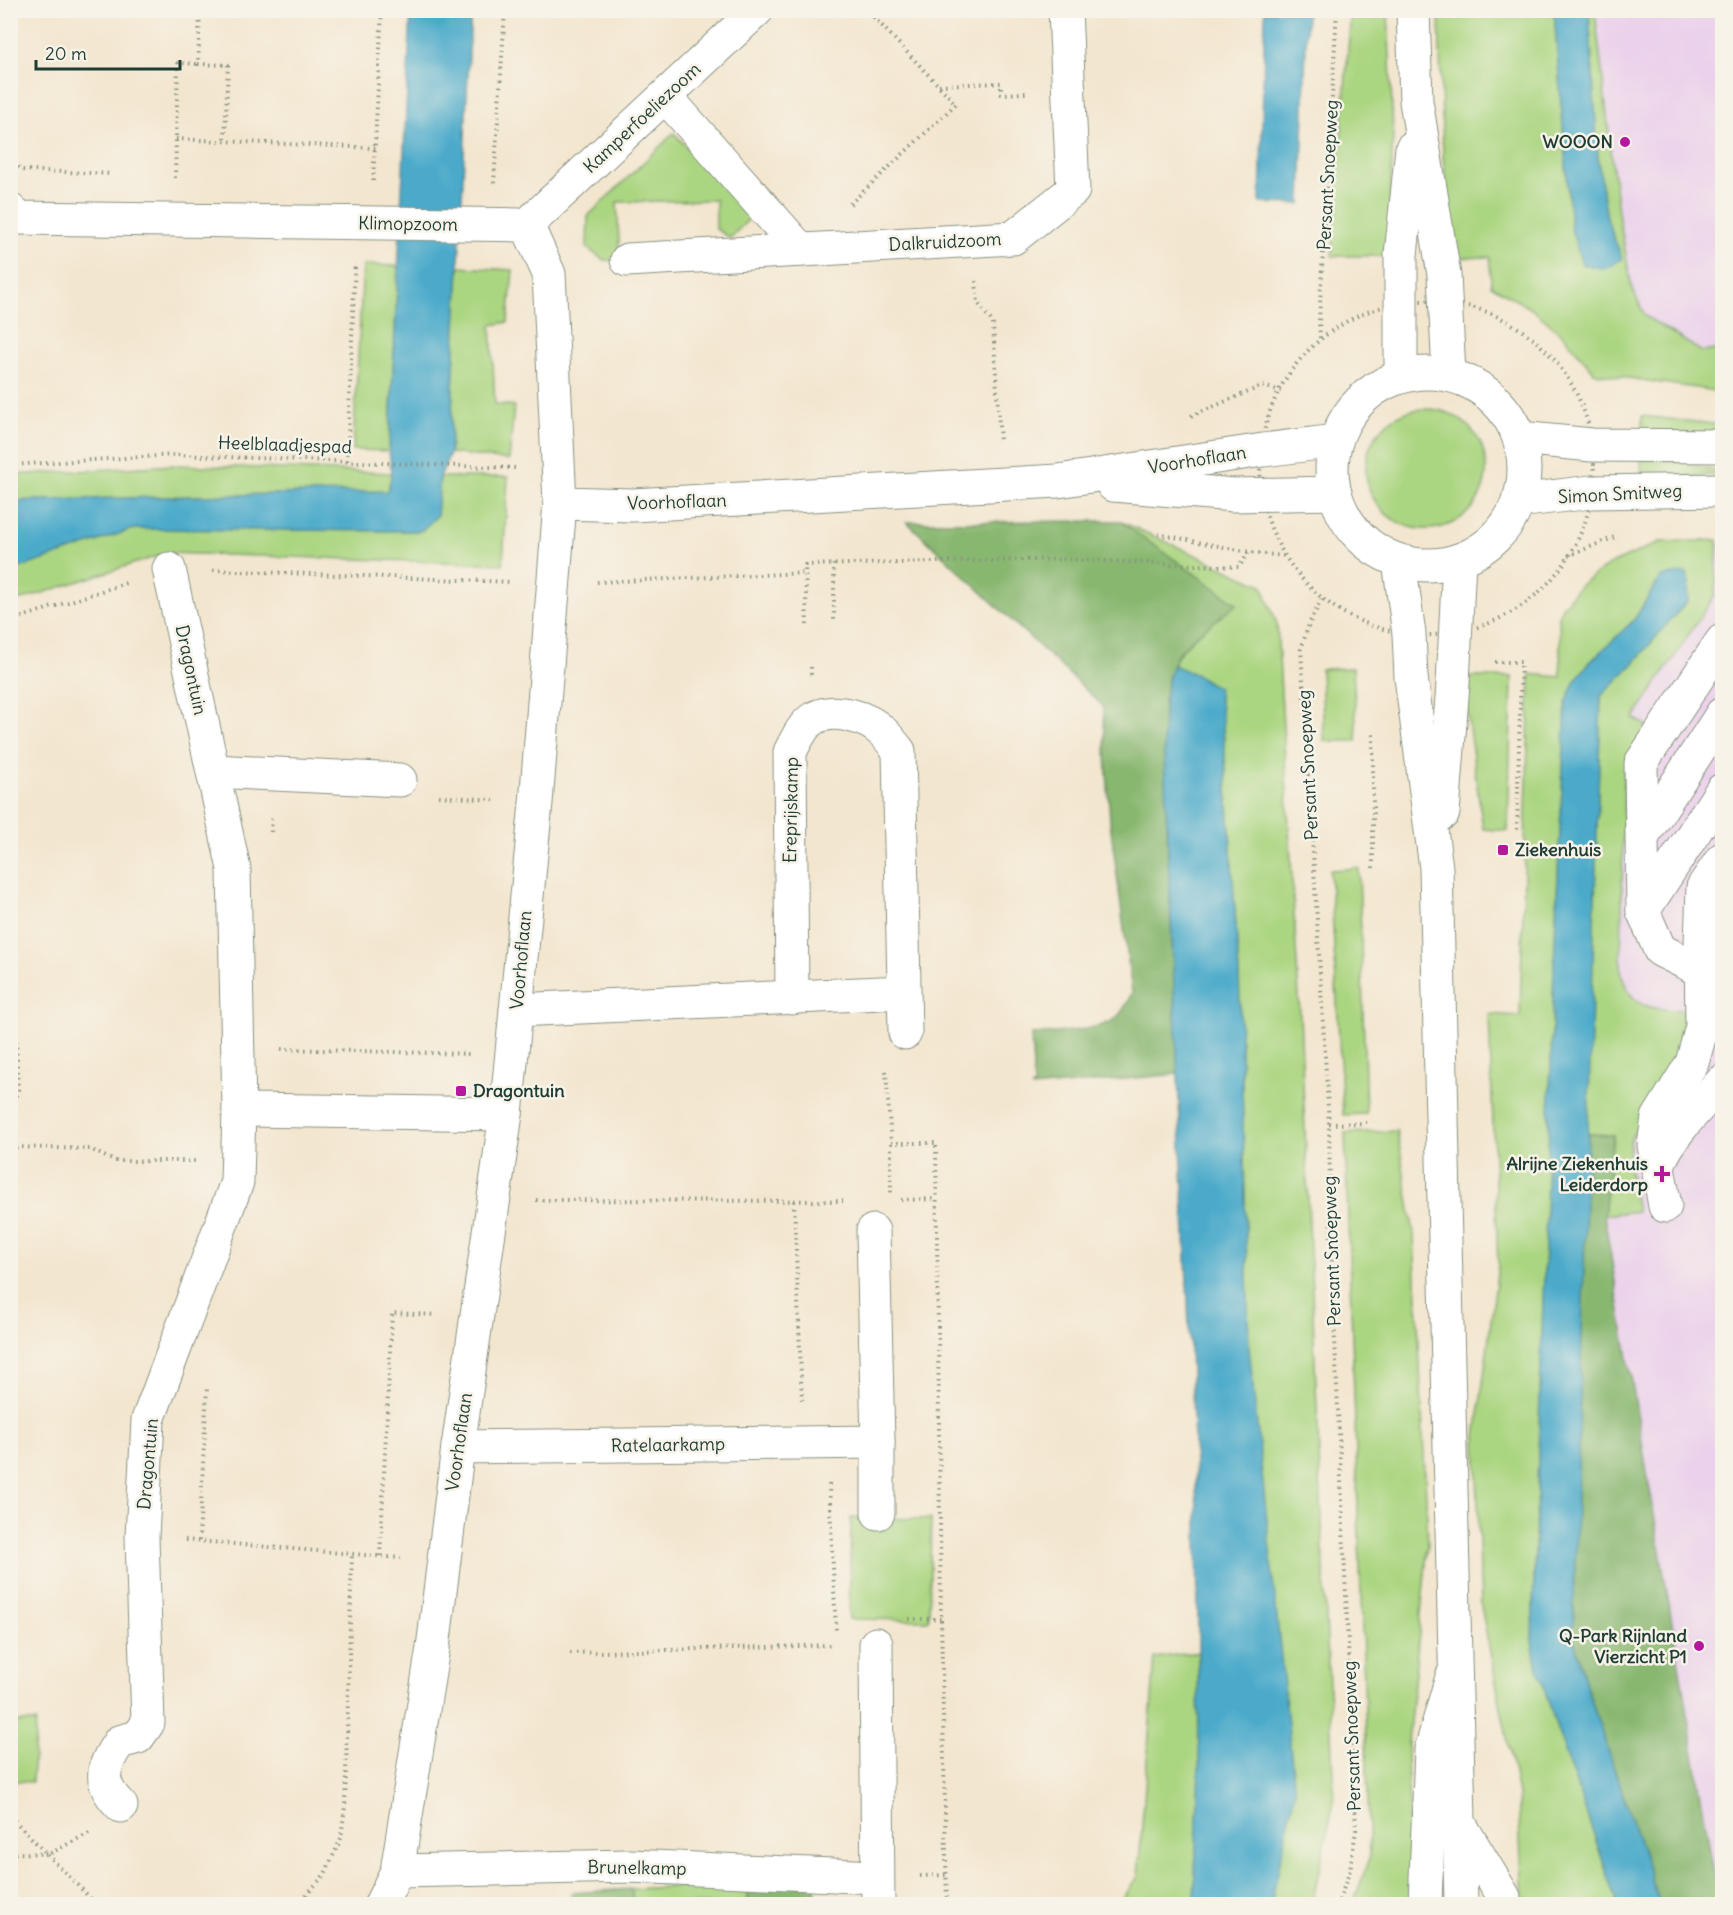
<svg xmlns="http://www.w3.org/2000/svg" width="1733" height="1915" font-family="Delius,sans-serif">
<rect width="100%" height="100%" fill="#f7f3e8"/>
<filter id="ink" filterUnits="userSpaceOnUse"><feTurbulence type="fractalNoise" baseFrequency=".0167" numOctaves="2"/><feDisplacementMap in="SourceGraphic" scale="12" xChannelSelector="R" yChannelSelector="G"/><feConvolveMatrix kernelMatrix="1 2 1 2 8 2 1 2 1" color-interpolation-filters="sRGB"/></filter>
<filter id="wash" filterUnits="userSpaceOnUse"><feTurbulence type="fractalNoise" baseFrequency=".008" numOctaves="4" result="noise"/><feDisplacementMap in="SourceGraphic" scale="24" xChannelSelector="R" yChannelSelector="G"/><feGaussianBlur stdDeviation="1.35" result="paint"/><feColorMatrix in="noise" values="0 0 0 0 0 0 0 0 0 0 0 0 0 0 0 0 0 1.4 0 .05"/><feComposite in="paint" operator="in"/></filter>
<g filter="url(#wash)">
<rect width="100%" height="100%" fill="#f3e6cf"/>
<g fill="#ebd1eb">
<polygon points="1523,11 1722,11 1722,367 1661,365"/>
<polygon points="1722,537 1722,1904 1685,1904 1590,1607 1615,745"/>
</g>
<g fill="#abd681" stroke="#658a5a" stroke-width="1.5">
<polygon points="1351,11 1388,11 1393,134 1388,256 1332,256"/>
<polygon points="1439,11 1554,11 1571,229 1622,259 1607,219 1598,159 1589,11 1595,11 1618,212 1632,288 1645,316 1702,352 1722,349 1722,392 1595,373 1563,335 1533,310 1491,285 1490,257 1455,258 1443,158"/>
<polygon points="674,133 751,217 730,238 716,229 716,200 617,202 620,260 604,260 587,248 588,216"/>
<polygon points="363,265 398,266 389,451 353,450"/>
<polygon points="459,267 513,270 508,322 491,325 495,404 514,406 509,460 450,453"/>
<circle cx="1426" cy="469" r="60"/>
<polygon points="1642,416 1722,425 1722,435 1642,432"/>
<path d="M1641 459C1671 459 1690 462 1718 472V475L1642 477Z"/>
<polygon points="175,465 392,473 391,481 387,491 11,501 11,475"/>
<polygon points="440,477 508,477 503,564 167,553 11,603 10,571 133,529 421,531 437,516"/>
<path d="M1120 521 1262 585 1277 624 1300 1015 1334 1801 1312 1904H1271L1273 1898 1249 1347 1239 973 1223 726 1218 688 1197 675 1173 665C1184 639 1215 621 1237 604Z"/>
<path d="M1718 540 1715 595 1634 718 1650 728 1630 757 1624 771 1621 970C1629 1010 1651 1009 1686 1010L1685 1055 1631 1138 1628 1162 1637 1211 1604 1215 1613 1135 1587 1134 1601 696 1632 665 1688 600 1660 578 1634 620 1613 642 1566 704 1555 938 1532 1640 1535 1659 1558 1732 1618 1904H1523L1518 1794 1481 1606 1476 1437 1498 1266 1489 1014 1520 1016 1530 674 1561 677 1559 616 1562 607 1580 585 1609 565 1660 542Z"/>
<polygon points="1353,668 1357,741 1324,741 1321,669"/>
<polygon points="1462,677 1512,677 1508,831 1483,829"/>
<polygon points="1359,868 1366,1114 1343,1115 1330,870"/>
<polygon points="1397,1131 1414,1234 1428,1544 1407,1752 1412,1904 1353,1904 1370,1856 1345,1133"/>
<polygon points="851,1518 931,1519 929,1620 849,1619"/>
<polygon points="1198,1652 1199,1769 1194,1904 1118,1904 1138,1877 1155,1658"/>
<polygon points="11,1722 36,1722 32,1782 11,1781"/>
<polygon points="748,1883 748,1904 634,1904 631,1889"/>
</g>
<g fill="#88b76f" stroke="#547a52" stroke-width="1.5">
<path d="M1120 521 1237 604 1197 635 1177 655 1169 675 1164 701 1166 805 1178 1074 1031 1088 1034 1086 1031 1035C1048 1034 1104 1029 1115 1019 1123 1012 1128 1002 1132 992L1110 821 1103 706 907 522Z"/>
<polygon points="1587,1134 1613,1135 1604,1215 1719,1904 1660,1904 1586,1685 1573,1636"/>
<polygon points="815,1879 816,1904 748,1904 748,1883"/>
<polygon points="631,1889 634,1904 571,1904 571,1893"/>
</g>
<g fill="#4baaca" stroke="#35747f" stroke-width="1.5">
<path d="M411 11H471L450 453 440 477 437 516 421 531 133 529 11 571 10 501 387 491C393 477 391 466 389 451Z"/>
<polygon points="1265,11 1307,11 1301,204 1260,203"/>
<polygon points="1554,11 1589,11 1598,159 1607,219 1622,259 1605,269 1582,264 1571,229"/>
<polygon points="1687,573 1689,582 1688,600 1632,665 1601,696 1573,1636 1586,1685 1660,1904 1618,1904 1558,1732 1535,1659 1532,1640 1555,938 1566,703 1574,682 1589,663 1634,620 1660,578 1672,574"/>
<path d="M1173 665 1197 675 1218 688 1223 726 1239 973 1249 1347 1295 1792 1271 1904H1194L1199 1769 1197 1509 1166 805C1165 765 1158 700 1173 665Z"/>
</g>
</g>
<g filter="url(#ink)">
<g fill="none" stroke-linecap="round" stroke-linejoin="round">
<defs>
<g id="minor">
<polyline points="666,97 801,250"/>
<polyline points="10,210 18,218 527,225 549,274 560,503"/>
<polyline points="527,225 757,10"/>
<polyline points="627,260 1013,238 1073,190 1065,10"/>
<polyline points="1519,438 1592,445 1722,446"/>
<polyline points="1113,485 1234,495 1335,493"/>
<polyline points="1518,501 1591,492 1722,490"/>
<polyline points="169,569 234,869 239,1110 506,1114"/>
<polyline points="1722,641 1641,763 1643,911 1660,950 1702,971 1722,971"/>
<polyline points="213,771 400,780"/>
<polyline points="1643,836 1722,714"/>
<polyline points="1643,911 1722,790"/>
<path d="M792 998 790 752C796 741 802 725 814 718 835 707 868 717 884 733 889 738 894 745 899 751L905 1033"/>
<polyline points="516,1010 903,992"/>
<path d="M1658 1165C1672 1132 1698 1108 1722 1082"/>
<polyline points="1665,1206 1654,1145 1658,1118 1692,1063 1702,1027 1701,943 1703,887 1722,859"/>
<polyline points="878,1442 878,1513"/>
<polyline points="458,1447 878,1442 873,1231"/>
<polyline points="876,1644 878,1904"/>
<path d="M121 1806C97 1782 102 1768 119 1742L138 1737 148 1723 142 1537 148 1420 237 1182 239 1110"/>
<polyline points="1458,1821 1504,1897 1504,1904"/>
<polyline points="397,1871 630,1866 877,1877"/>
<polyline points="381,1904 397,1871 433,1648 458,1447 506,1114 536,803 560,503 633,505 1058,481 1263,450 1336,441"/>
<polyline points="1425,1904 1431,1750 1452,1677"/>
</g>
<g id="major">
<polyline points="1413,10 1416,101 1444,275 1449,375"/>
<circle cx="1428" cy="469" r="96"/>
<polyline points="1401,377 1401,255 1412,148"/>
<polyline points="1399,561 1409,634 1411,677 1436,868 1461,1904"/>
<polyline points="1443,813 1453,684 1459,560"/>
</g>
</defs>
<use href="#minor" stroke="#899282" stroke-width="35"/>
<use href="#major" stroke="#899282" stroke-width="35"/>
<g stroke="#899282" stroke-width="4" stroke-dasharray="1.5 4.5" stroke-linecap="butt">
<polyline points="200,10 198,64 228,65 225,140"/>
<polyline points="939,85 1001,83 1001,94 1027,93"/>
<polyline points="176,139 376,148"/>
<polyline points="10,158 21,170 111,174"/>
<polyline points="175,178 178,63 198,64"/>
<polyline points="373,181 382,10"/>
<polyline points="494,183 505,10"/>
<polyline points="850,204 956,104 867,10"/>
<polyline points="976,281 978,303 993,323 1000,442"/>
<circle cx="1427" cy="468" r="167"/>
<polyline points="1320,338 1319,321 1337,10"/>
<polyline points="1191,416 1262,386 1281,391"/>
<polyline points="347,461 355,263"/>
<polyline points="10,465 175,455 516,468"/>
<polyline points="1158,534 1249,552 1283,556"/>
<polyline points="1568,556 1617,536"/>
<polyline points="834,564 834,623"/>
<polyline points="213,570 511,582"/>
<polyline points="597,582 806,573"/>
<polyline points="1322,599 1309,624 1301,649 1329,1124 1331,1247 1356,1830 1350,1870 1338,1904"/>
<polyline points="10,621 129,582"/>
<polyline points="807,625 805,565 1064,559 1239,567 1249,552"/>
<polyline points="1495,662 1521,662 1517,832"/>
<polyline points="811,667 811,676"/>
<polyline points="439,796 494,800"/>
<polyline points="271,832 272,816"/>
<polyline points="1373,868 1373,734"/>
<polyline points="10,873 18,1090 10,1111"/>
<polyline points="281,1049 471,1054"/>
<polyline points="886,1071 891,1143 891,1195"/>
<polyline points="1329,1124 1366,1123"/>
<polyline points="891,1143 936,1143 941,1619 947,1904"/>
<polyline points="10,1147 90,1149 114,1161 197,1161"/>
<polyline points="536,1200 843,1201"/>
<polyline points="901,1200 936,1199"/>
<polyline points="794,1201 802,1400"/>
<polyline points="829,1484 836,1630"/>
<polyline points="185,1540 401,1558"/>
<polyline points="199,1541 207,1389"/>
<polyline points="380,1556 392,1313 435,1315"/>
<polyline points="909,1619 941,1619"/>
<polyline points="570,1653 833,1645"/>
<polyline points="10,1816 96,1904"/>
<polyline points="10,1857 16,1853 49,1854 89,1833"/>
<polyline points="920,1876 946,1875"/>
<polyline points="298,1904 325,1874 341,1838 345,1806 352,1554"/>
</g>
<use href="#minor" stroke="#fff" stroke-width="33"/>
<use href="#major" stroke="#fff" stroke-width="33"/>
</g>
</g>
<g fill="#b5179e" stroke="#f7f3e8" stroke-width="2">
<circle cx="1625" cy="142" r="6"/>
<rect x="1497" y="844" width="12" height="12" rx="3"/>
<rect x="455" y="1085" width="12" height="12" rx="3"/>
<path d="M1659 1165h6v6h6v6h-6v6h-6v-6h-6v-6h6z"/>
<circle cx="1699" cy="1646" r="6"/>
</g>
<g text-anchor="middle" stroke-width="5" stroke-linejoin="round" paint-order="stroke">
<g font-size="18" fill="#1f3d34" stroke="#f7f3e8">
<text transform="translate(642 118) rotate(-43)" y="6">Kamperfoeliezoom</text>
<text transform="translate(1328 175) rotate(-87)" y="6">Persant Snoepweg</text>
<text transform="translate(408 224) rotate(1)" y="6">Klimopzoom</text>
<text transform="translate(945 242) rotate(-3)" y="6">Dalkruidzoom</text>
<text transform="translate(285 445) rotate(2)" y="6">Heelblaadjespad</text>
<text transform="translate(1197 460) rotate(-9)" y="6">Voorhoflaan</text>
<text transform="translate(1620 494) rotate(-3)" y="6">Simon Smitweg</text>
<text transform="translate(677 502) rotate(-2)" y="6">Voorhoflaan</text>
<text transform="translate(191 670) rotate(78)" y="6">Dragontuin</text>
<text transform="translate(1308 765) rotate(-93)" y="6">Persant Snoepweg</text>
<text transform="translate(791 810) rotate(-89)" y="6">Ereprijskamp</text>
<text transform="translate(521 960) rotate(-85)" y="6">Voorhoflaan</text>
<text transform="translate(1332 1251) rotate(-92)" y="6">Persant Snoepweg</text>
<text transform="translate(459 1442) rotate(-82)" y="6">Voorhoflaan</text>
<text transform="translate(668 1445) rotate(-1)" y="6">Ratelaarkamp</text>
<text transform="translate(148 1464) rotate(-85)" y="6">Dragontuin</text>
<text transform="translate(1352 1736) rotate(-92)" y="6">Persant Snoepweg</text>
<text transform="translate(637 1868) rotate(1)" y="6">Brunelkamp</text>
</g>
<g font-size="18" font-weight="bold" fill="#1f3d34" stroke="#f7f3e8" text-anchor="end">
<text x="1613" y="148">WOOON</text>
<text x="1515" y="856" text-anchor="start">Ziekenhuis</text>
<text x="473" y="1097" text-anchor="start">Dragontuin</text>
<text x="1648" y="1170">Alrijne Ziekenhuis<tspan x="1648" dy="21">Leiderdorp</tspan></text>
<text x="1687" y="1642">Q-Park Rijnland<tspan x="1687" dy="21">Vierzicht P1</tspan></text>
</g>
</g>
<rect width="1733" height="1915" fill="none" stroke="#f7f3e8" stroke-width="36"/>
<path d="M36 60v9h144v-9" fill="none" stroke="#1f3d34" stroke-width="3"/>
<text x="45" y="60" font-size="18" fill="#1f3d34" stroke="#f7f3e8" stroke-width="4.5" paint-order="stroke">20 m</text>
</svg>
